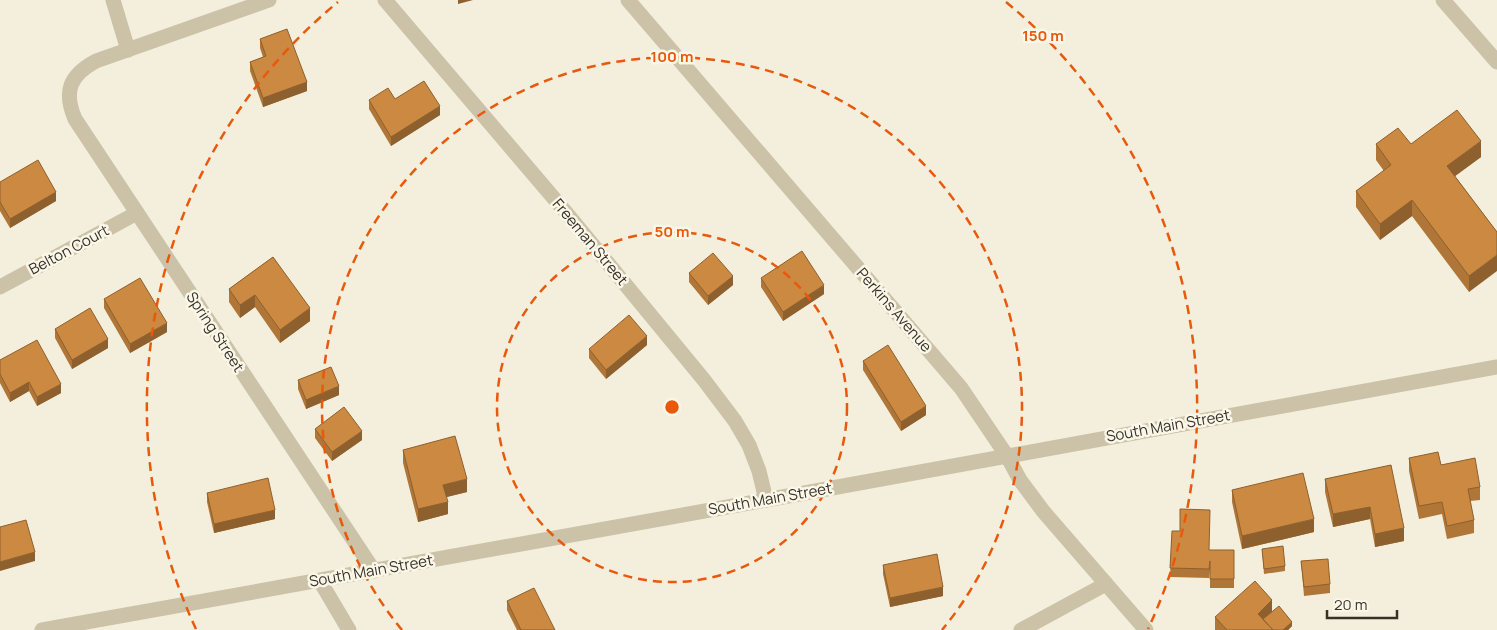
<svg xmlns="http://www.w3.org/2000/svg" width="1497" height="630" font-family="Manrope,sans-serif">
<rect width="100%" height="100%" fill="#f3efdc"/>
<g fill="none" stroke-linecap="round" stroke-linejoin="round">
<g stroke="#ccc2a7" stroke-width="15">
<polyline points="113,0 128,50"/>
<path d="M269 0 96 61C70 75 63 91 75 119L374 571"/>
<polyline points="385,0 569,216 704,380 735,421 749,445 759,471 766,500"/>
<polyline points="628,0 961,388 1007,456 1020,480 1043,511 1146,630"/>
<polyline points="1443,0 1497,62"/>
<polyline points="0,287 137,213"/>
<polyline points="320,581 349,630"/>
<polyline points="42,630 766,500 1497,367"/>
<polyline points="1021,630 1106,584"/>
</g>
</g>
<g fill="#af7638">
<polygon points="260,39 307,91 263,107 250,71 250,62 263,57 260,48"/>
<polygon points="395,99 440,115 391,146 369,109 369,100"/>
<polygon points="1376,144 1411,144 1481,157 1455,176 1497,232 1469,292 1412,216 1380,240 1356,207 1356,191 1384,171 1376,160"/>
<polygon points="0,182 56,201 10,228 0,211"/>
<polygon points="273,257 310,321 280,343 255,307 240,318 229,302 229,289"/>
<polygon points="689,273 733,285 708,305 689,282"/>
<polygon points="761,278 824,294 783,321 761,287"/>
<polygon points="104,299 167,332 130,353 104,308"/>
<polygon points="55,329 108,348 72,369 55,338"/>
<polygon points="647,345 606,379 589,358 589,349"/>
<polygon points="0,360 61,393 37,406 29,391 10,402 0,383"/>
<polygon points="863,361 926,415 901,431 863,370"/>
<polygon points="298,380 339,395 306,409 298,389"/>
<polygon points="315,429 362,440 332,461 315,438"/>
<polygon points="403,450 467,492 446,497 448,514 418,522 403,463"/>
<polygon points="1409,458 1441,465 1480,487 1480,500 1470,501 1474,520 1474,533 1447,539 1442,514 1419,519 1409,471"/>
<polygon points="1391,465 1404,541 1375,547 1370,519 1333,527 1325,492 1325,479"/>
<polygon points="1232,490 1314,532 1242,549 1232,502"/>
<polygon points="207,493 275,519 214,533 207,502"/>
<polygon points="1172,531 1210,550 1234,550 1234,588 1210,588 1210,570 1209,578 1170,577"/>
<polygon points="1262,549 1285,566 1285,571 1264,574"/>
<polygon points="1301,561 1330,584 1330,593 1304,596"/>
<polygon points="883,565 943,596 890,607 883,574"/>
<polygon points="507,601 555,630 517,630 507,610"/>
<polygon points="1272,611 1292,626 1288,630 1215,630 1215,617"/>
</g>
<g fill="#8e602e">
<polygon points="458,0 473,0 458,4"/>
<polygon points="307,82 307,91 263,107 263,98"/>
<polygon points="440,106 440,115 391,146 391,137"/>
<polygon points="1481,141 1481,157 1447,182 1447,166"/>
<polygon points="56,192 56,201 10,228 10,219"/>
<polygon points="1412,200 1412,216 1380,240 1380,224"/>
<polygon points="1497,255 1497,271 1469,292 1469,276"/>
<polygon points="733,276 733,285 708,305 708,296"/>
<polygon points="824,285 824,294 783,321 783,312"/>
<polygon points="255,295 255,307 240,318 240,305"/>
<polygon points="310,308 310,321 280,343 280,330"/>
<polygon points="167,323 167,332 130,353 130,344"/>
<polygon points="647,336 647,345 606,379 606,370"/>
<polygon points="108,339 108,348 72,369 72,360"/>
<polygon points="29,382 29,391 10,402 10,393"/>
<polygon points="61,384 61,393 37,406 37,397"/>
<polygon points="339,386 339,395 306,409 306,400"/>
<polygon points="926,406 926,415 901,431 901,422"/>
<polygon points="362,431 362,440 332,461 332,452"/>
<polygon points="467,479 467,492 443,498 443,485"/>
<polygon points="448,502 448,514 418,522 418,509"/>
<polygon points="1370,507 1370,519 1333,527 1333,514"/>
<polygon points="275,510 275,519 214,533 214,524"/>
<polygon points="1314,519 1314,532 1242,549 1242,536"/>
<polygon points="1404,528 1404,541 1375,547 1375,534"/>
<polygon points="35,552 35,561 0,571 0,562"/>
<polygon points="943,587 943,596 890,607 890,598"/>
<polygon points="1272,600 1272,613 1264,620 1258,614"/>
<polygon points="1292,622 1292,626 1288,630 1283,630"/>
</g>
<g fill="#cb8941" stroke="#8e602e">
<polygon points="287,29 307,82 263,98 250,62 266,56 260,39"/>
<polygon points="424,81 440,106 391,137 369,100 388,88 395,99"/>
<polygon points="1457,110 1481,141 1447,166 1497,232 1497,255 1469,276 1412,200 1380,224 1356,191 1391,165 1376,144 1398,128 1411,144"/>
<polygon points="38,160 56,192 10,219 0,202 0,182"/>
<polygon points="802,251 824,285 783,312 761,278"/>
<polygon points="713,253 733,276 708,296 689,273"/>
<polygon points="273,257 310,308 280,330 255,295 240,305 229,289"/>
<polygon points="140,278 167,323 130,344 104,299"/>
<polygon points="90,308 108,339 72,360 55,329"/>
<polygon points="629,315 647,336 606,370 589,349"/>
<polygon points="37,340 61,384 37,397 29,382 10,393 0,374 0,360"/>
<polygon points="888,345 926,406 901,422 863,361"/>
<polygon points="331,367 339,386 306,400 298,380"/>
<polygon points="344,407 362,431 332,452 315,429"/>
<polygon points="455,436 467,479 443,485 448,502 418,509 403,450"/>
<polygon points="1438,452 1441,465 1475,458 1480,487 1468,489 1474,520 1447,526 1442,502 1419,506 1409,458"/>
<polygon points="1391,465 1404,528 1375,534 1370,507 1333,514 1325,479"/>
<polygon points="1303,473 1314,519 1242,536 1232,490"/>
<polygon points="268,478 275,510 214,524 207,493"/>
<polygon points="1180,509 1210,510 1209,550 1234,550 1234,579 1210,579 1210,561 1209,569 1170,568 1172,531 1180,531"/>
<polygon points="26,520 35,552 0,562 0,527"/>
<polygon points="1283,546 1285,566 1264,569 1262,549"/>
<polygon points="937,554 943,587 890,598 883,565"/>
<polygon points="1328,559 1330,584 1304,587 1301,561"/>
<polygon points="1255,581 1272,600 1258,614 1273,630 1227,630 1215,617"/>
<polygon points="534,588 555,630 521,630 507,601"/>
<polygon points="1279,606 1292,622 1283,630 1273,630 1263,619"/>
</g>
<g fill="none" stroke="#e8590c" stroke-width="2.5" stroke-dasharray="9 6">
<circle cx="672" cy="407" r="175"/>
<path d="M402 630A350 350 0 1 1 942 630"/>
<path d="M196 629A525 525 0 0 1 338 2M1006 2A525 525 0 0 1 1148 629"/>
</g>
<g text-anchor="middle" stroke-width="5" stroke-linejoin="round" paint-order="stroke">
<g font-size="15" fill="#383128" stroke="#faf7e8">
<text transform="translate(590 242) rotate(50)" y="5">Freeman Street</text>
<text transform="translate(69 250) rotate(-28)" y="5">Belton Court</text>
<text transform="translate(894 310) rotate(49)" y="5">Perkins Avenue</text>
<text transform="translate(215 332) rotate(57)" y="5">Spring Street</text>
<text transform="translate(1168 426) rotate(-10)" y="5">South Main Street</text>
<text transform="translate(770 499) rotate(-10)" y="5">South Main Street</text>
<text transform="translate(371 571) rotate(-10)" y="5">South Main Street</text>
</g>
</g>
<circle cx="672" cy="407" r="8" fill="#e8590c" stroke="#faf7e8" stroke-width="2.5"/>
<g font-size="15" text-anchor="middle" font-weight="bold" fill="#e8590c" stroke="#faf7e8" stroke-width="5" stroke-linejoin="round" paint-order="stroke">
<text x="1043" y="41">150 m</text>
<text x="672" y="62">100 m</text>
<text x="672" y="237">50 m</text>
</g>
<path d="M1327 610v8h70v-8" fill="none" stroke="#383128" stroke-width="2.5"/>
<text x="1334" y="610" font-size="15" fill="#383128" stroke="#faf7e8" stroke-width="4" paint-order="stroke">20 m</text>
</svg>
